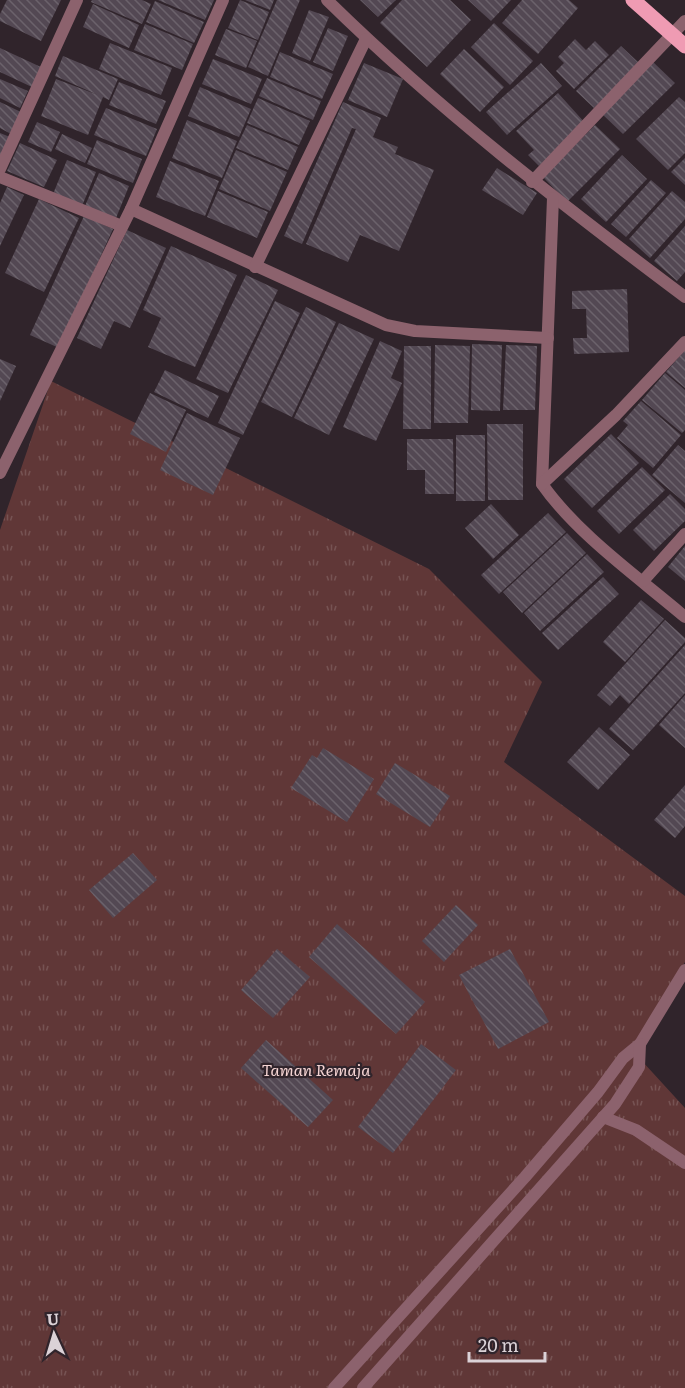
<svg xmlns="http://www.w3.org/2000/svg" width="685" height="1388" font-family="Literata,serif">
<defs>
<pattern id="grass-tufts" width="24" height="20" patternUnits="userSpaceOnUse" patternTransform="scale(1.5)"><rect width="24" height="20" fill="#603737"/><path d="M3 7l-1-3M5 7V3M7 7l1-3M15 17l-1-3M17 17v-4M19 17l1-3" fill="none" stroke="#765353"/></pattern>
<pattern id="building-back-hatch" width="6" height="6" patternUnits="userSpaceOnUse" patternTransform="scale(1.5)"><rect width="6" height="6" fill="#534853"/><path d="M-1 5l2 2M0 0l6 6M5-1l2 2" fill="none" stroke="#6b626b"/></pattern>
</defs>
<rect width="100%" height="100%" fill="#30242b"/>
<polygon fill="url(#grass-tufts)" points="51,381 429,569 542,682 504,762 685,896 685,962 631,1049 685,1108 685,1388 0,1388 0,530"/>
<g fill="url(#building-back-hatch)">
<polygon points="7,0 61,0 41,41 0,21 0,14"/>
<polygon points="92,0 142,0 151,4 142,24 91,2"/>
<polygon points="158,0 214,0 205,20"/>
<polygon points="240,0 269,12 258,40 228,28"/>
<polygon points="245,0 274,0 270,10"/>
<polygon points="277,0 300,0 268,76 248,67"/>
<polygon points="360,0 396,0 378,17"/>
<polygon points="402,0 450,0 471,20 427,67 380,23"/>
<polygon points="468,0 511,0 491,21"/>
<polygon points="522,0 569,0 578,8 538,54 502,23"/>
<polygon points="155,1 204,22 194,43 146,22"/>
<polygon points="93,4 139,25 129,48 83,27"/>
<polygon points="309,10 329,17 310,61 292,53"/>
<polygon points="494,23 533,61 510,85 471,47"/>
<polygon points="145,24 193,44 182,70 134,50"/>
<polygon points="328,28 348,36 333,71 313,62"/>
<polygon points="226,29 257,41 246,68 215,55"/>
<polygon points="575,39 586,50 595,41 609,55 574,89 556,71 564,63 558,57"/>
<polygon points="110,43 172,68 161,95 99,69"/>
<polygon points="621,46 639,63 594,108 576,91"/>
<polygon points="0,48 43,68 34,88 0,72"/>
<polygon points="464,49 504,87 480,112 440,74"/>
<polygon points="280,52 333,74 322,99 270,77"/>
<polygon points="63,56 118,79 109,100 103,97 88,135 41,116 56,79 98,95 55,76"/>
<polygon points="213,59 262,79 251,104 202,84"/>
<polygon points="653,62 675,83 623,134 601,113"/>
<polygon points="364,63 403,79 387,117 348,100"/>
<polygon points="541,63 562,86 507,135 486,112"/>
<polygon points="267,78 321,101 313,120 259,96"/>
<polygon points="0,79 28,91 20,108 0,98"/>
<polygon points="119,82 166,101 156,124 109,105"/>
<polygon points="200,87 251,109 239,137 188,116"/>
<polygon points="558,93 586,124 539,166 528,155 534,150 516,131"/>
<polygon points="679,97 685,102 685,153 668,170 636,139"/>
<polygon points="258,98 310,121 299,145 247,123"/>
<polygon points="0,102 21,112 11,134 0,128"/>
<polygon points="343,102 381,118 373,137 398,147 395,154 434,170 399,251 360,235 348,262 306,244 356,129 352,128 302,244 284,236"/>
<polygon points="106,108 157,129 146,156 94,135"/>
<polygon points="187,120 237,141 222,178 172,158"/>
<polygon points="37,122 60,132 51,152 28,142"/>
<polygon points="247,125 298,147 288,170 236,148"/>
<polygon points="595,125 620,149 567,202 543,177"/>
<polygon points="0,133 10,137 0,158"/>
<polygon points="62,134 92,148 85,163 55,149"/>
<polygon points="97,140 142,159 133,183 87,164"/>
<polygon points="20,143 57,160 44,187 7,171"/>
<polygon points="236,150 287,172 270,211 219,189"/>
<polygon points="622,155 647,179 606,222 581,199"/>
<polygon points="685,158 685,185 671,172"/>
<polygon points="67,160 96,172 82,206 53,194"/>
<polygon points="170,161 219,181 205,216 156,197"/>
<polygon points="497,168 537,193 523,215 482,190"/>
<polygon points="99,173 129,186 116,218 85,206"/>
<polygon points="651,180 666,193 626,237 611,224"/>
<polygon points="7,187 24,195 0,246 0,203"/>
<polygon points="218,191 268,212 257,238 207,217"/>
<polygon points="672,191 685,202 685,219 650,258 629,239"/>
<polygon points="39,199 79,218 44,292 5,273"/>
<polygon points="84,216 113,229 59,348 30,335"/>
<polygon points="685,226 685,272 677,281 654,261"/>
<polygon points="127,230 166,248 130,328 114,321 101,349 77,338"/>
<polygon points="171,246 237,275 195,367 148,347 161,318 143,310"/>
<polygon points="246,275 278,290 228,393 196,379"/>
<polygon points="627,289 629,352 574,354 573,338 587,338 586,309 572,309 572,291"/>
<polygon points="275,301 300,313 243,435 218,423"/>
<polygon points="306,307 336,322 292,417 261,402"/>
<polygon points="339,323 374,339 329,435 294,418"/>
<polygon points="380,341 402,351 391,378 402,383 376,441 343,427"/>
<polygon points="472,344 502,345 500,411 471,410"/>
<polygon points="435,345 470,346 468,423 434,423"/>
<polygon points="506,345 537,346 535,410 503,410"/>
<polygon points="404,346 431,346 431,429 403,429"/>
<polygon points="685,350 685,388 666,372"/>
<polygon points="0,359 16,366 0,401"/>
<polygon points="165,370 219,396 208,418 154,392"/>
<polygon points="665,373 685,390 685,430 682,433 642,400"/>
<polygon points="150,393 186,410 166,452 130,434"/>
<polygon points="641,401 681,435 653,468 617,438 628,425 623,421"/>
<polygon points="187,413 240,438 213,495 160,470"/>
<polygon points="487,424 523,424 523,500 488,500"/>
<polygon points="611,434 639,463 592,508 564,479"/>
<rect x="456" y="435" width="29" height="66"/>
<polygon points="407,439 453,439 454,494 425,494 425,470 407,470"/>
<polygon points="678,445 685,451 685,503 652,475"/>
<polygon points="642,467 665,490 619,534 597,511"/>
<polygon points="670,494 685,509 685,521 654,551 633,530"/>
<polygon points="491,504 519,535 493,559 465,528"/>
<polygon points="548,513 566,532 499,594 481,575"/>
<polygon points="567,533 586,553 522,613 503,592"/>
<polygon points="685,546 685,581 668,567"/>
<polygon points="587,554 604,572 540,631 524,613"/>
<polygon points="603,577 619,594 558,650 542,633"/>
<polygon points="641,600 664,619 625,662 603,642"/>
<polygon points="665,620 685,638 685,642 629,704 620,695 610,706 597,695"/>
<polygon points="685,645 685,693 633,750 609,729"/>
<polygon points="685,695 685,748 659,725"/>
<polygon points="599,727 630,755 598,790 567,762"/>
<polygon points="323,748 374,779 347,822 291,788 312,755 317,758"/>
<polygon points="395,763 450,796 430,827 376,794"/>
<polygon points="685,785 685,826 675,838 654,820"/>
<polygon points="133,853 157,880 113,918 89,890"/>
<polygon points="456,905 478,925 444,962 422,941"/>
<polygon points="337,924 425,1002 396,1034 309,957"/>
<polygon points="277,949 310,977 273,1018 241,990"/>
<polygon points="510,949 549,1022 498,1049 459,975"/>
<polygon points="266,1040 333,1100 308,1127 241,1068"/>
<polygon points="421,1044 456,1070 393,1153 358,1127"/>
</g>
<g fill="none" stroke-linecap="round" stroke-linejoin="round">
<g stroke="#8c626d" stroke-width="12">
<path d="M327 0C438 109 561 204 685 297"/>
<polyline points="0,169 77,0"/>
<polyline points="0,177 122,226"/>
<polyline points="532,182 685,21"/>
<path d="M553 198 542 484C577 534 638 577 685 617"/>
<polyline points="131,209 386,325 415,331 548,338"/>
<polyline points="255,267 366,39"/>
<polyline points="0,473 131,209 223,0"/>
<polyline points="542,484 616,415 685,342"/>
<polyline points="643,581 685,534"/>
<polyline points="603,1117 636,1130 685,1163"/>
<polyline points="334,1388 525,1177 598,1092 623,1058 640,1044 685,970"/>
<polyline points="363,1388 615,1104 639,1067 640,1044"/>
</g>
<polyline stroke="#ef9bb3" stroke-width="15" points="633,0 685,46"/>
</g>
<g text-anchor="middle" stroke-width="4.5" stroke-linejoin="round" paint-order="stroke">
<g font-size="16" font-style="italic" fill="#f6d5d4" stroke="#30242b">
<text x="316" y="1076">Taman Remaja</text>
</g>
</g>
<g transform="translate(54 1334) rotate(356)" stroke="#30242b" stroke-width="4.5" paint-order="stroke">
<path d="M0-4.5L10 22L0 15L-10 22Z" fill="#dbd2d7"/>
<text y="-9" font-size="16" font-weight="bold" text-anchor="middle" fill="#dbd2d7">U</text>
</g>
<path d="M469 1352v9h76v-9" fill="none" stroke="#dbd2d7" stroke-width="3"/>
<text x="478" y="1352" font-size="18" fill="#dbd2d7" stroke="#30242b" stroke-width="4.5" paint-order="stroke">20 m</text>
</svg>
